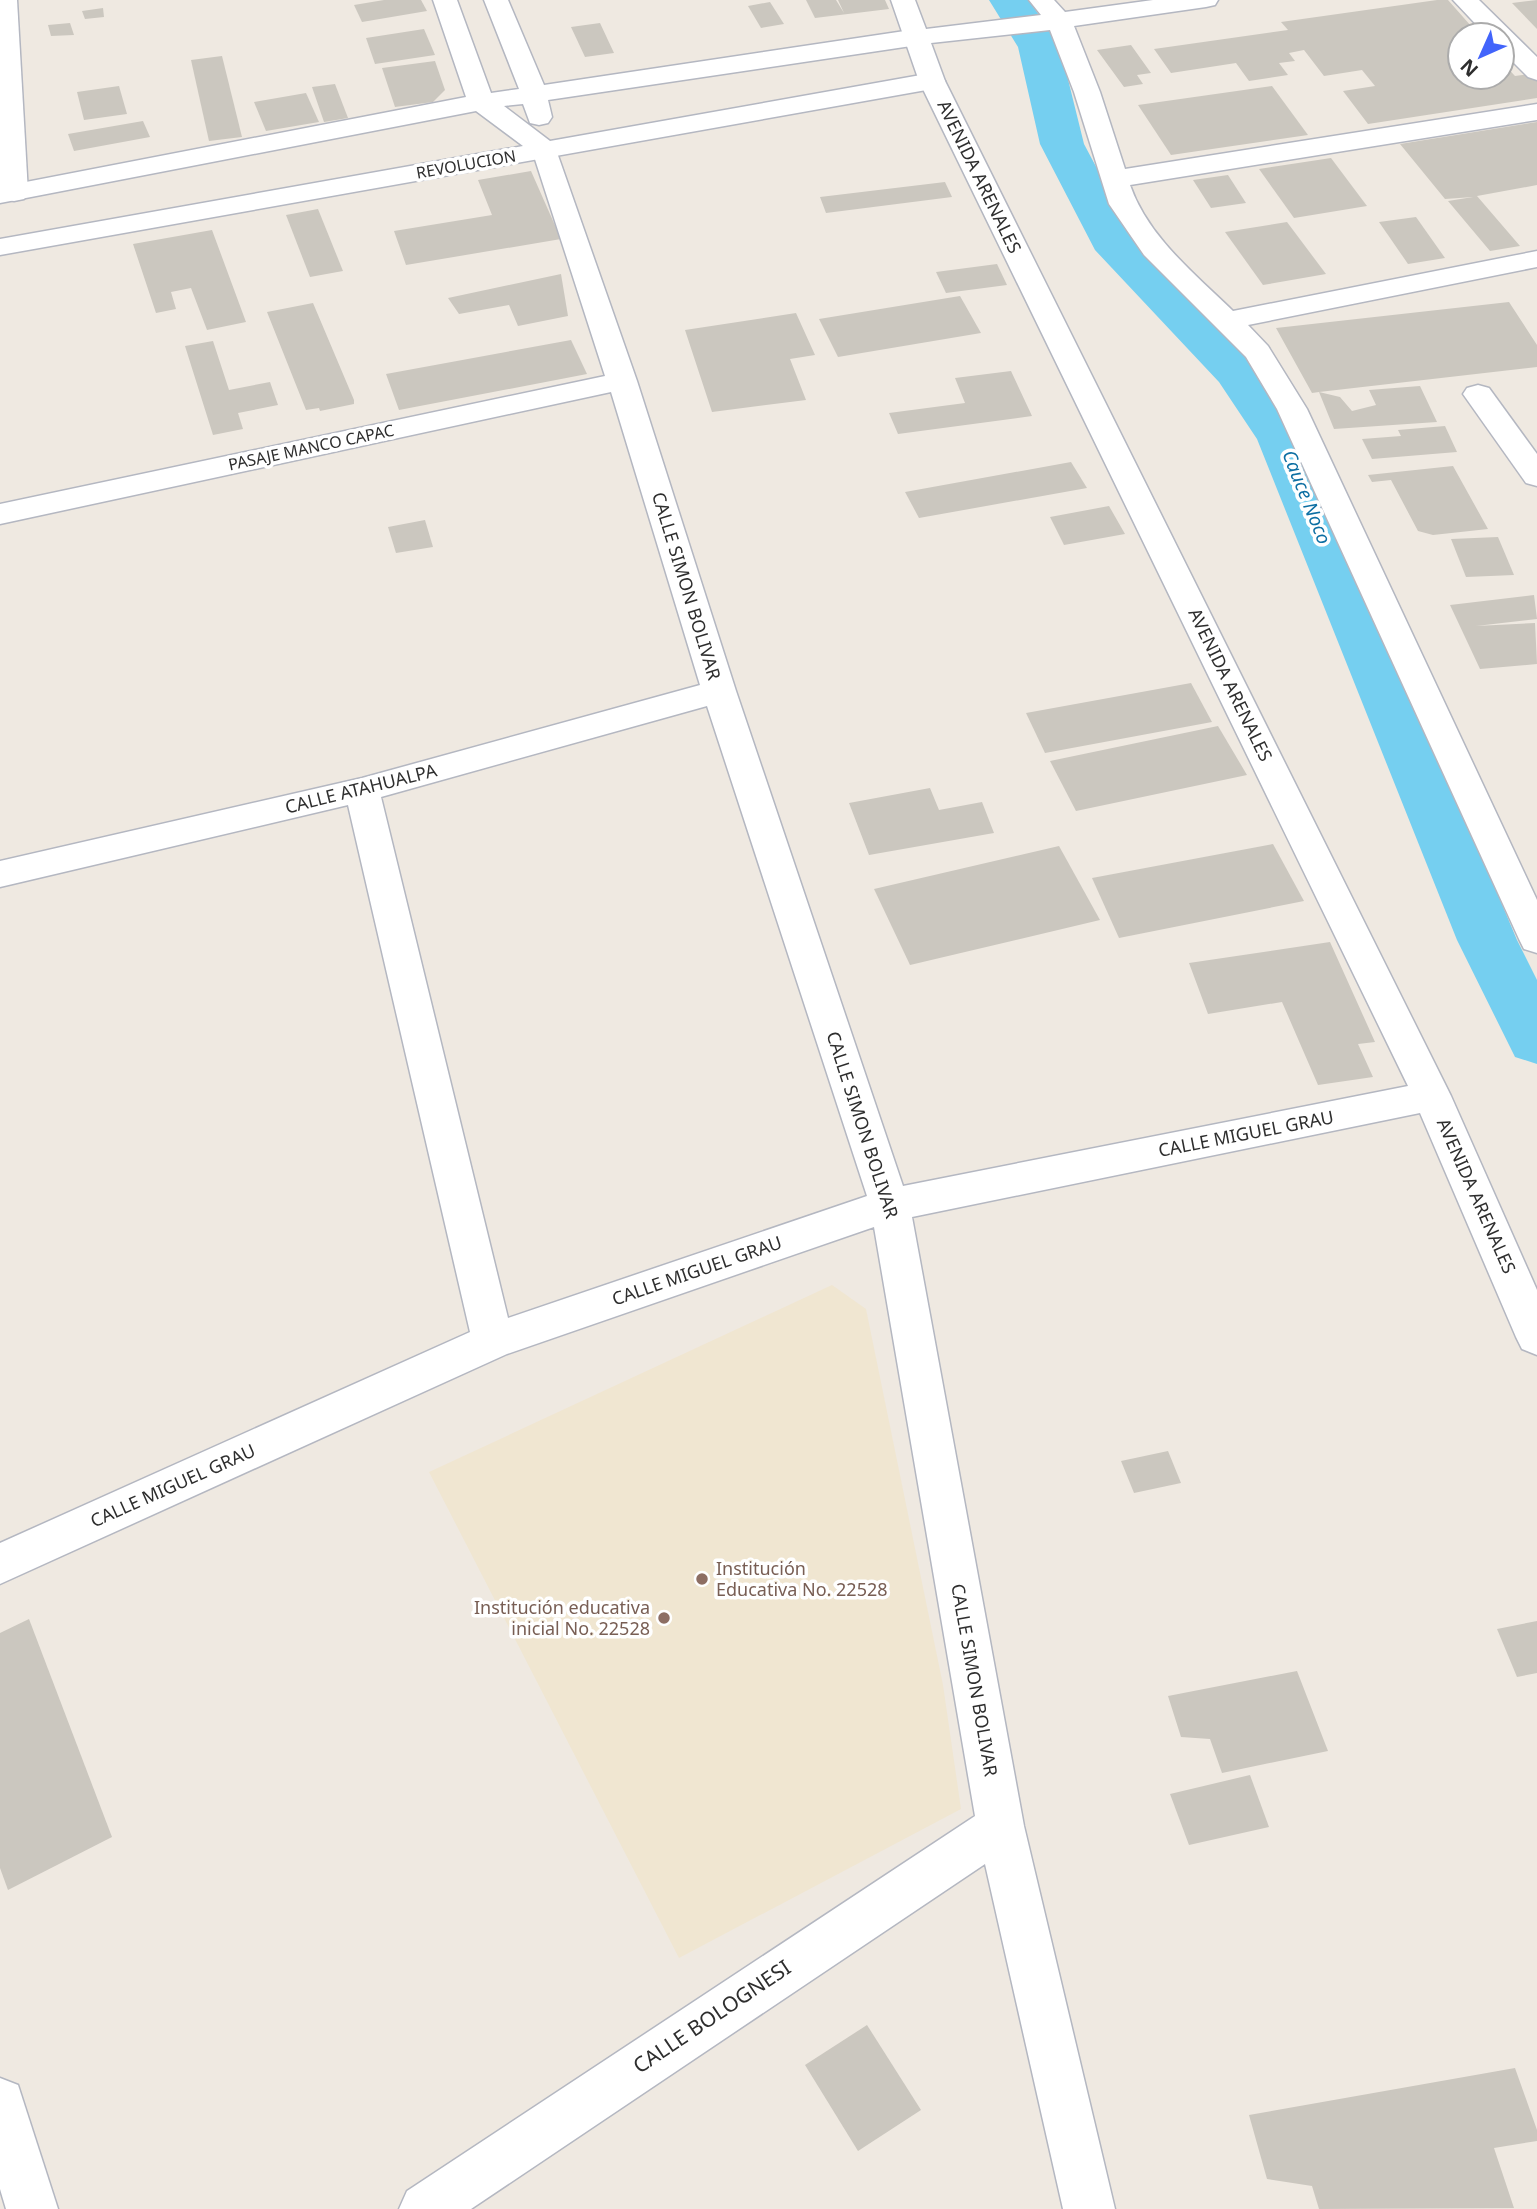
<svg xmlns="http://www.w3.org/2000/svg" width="1537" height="2209" font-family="'Noto Sans',sans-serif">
<rect width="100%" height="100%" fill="#efe9e1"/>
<polygon fill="#f0e6d1" points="832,1285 866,1309 943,1685 961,1809 679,1958 429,1472"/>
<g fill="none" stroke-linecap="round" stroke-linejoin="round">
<polygon fill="#75cff0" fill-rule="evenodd" points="989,0 1029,0 1060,47 1084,144 1137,244 1253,362 1307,438 1517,940 1537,980 1537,1064 1515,1057 1457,940 1257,439 1219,382 1095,250 1040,144 1018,47"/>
</g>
<g fill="#cbc7bf">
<polygon points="384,0 421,0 427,11 362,22 354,5"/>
<polygon points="806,0 836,0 844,13 838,0 885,0 889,9 815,18"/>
<polygon points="1437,0 1448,0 1479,35 1460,35 1460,77 1502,77 1502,62 1515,76 1537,73 1537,98 1368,124 1343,91 1375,86 1362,70 1324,76 1304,50 1289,53 1295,61 1279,63 1288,75 1249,81 1236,63 1171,73 1154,49 1288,30 1281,22"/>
<polygon points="1537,0 1537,29 1512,3"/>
<polygon points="770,2 784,24 761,28 748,6"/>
<polygon points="103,8 104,17 85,19 82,11"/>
<polygon points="70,23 74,35 51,36 48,25"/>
<polygon points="600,23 614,53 585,57 571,27"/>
<polygon points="424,29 435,55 375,64 366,38"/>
<polygon points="1131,45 1151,73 1137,75 1143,84 1124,87 1097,50"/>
<polygon points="222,56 242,137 209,141 191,60"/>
<polygon points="435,61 445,90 433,102 395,107 382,68"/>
<polygon points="335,84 348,118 324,122 312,87"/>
<polygon points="119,86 127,114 84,120 77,92"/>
<polygon points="1272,86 1308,135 1171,155 1138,105"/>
<polygon points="306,93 319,122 266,131 254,102"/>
<polygon points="143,121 150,137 74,151 68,134"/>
<polygon points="1537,122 1537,185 1477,196 1520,246 1490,251 1448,201 1473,197 1445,199 1400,144"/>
<polygon points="1331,158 1367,206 1294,218 1259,169"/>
<polygon points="531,171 561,239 406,265 394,231 492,215 478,180"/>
<polygon points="1228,175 1246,203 1211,208 1193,180"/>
<polygon points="945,182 952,197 826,213 820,197"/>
<polygon points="318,209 343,271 310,277 286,215"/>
<polygon points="1416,217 1445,258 1408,264 1379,222"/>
<polygon points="1287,222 1326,274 1263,285 1225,232"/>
<polygon points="212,230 246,322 207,330 191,288 171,292 176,309 156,313 133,244"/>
<polygon points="997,264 1007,285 946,293 936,272"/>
<polygon points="561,274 568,316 518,326 509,305 459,314 448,298"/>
<polygon points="960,296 981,333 838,357 819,319"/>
<polygon points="1509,302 1537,345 1537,367 1319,392 1340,397 1352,411 1376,405 1369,390 1420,386 1437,422 1334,429 1319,392 1312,393 1276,328"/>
<polygon points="313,303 354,400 354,404 320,411 319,408 306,410 267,312"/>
<polygon points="796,313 815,355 790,359 806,400 712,412 685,330"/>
<polygon points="571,340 587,374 399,410 386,374"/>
<polygon points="213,341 229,390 270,382 278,405 238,413 243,429 213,435 185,346"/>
<polygon points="1011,371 1032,416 898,434 889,413 965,403 955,378"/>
<polygon points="1445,426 1457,452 1372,459 1362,439 1401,436 1398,430"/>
<polygon points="1071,462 1087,488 919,518 905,492"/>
<polygon points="1453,466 1488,529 1433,535 1418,531 1391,480 1372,482 1368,475"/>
<polygon points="1109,506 1125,534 1064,545 1050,517"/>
<polygon points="425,520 433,547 396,553 388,527"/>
<polygon points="1498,537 1514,575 1466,577 1451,539"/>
<polygon points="1534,595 1537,619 1476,626 1535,623 1537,664 1480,669 1450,605"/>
<polygon points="1191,683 1212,722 1045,753 1026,713"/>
<polygon points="1218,726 1247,775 1076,811 1050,761"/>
<polygon points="930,788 939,810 982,802 994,833 869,855 849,803"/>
<polygon points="1273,844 1304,901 1119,938 1092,878"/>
<polygon points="1059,846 1100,920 910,965 874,889"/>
<polygon points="1330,942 1375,1042 1358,1044 1373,1077 1318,1085 1282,1002 1208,1014 1189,963"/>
<polygon points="1168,1451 1181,1483 1134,1493 1121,1461"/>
<polygon points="29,1619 112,1837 8,1890 0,1868 0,1633"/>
<polygon points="1537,1621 1537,1673 1517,1677 1497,1629"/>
<polygon points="1297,1671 1328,1751 1222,1773 1210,1739 1181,1737 1168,1696"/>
<polygon points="1250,1775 1269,1827 1189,1845 1170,1794"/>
<polygon points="867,2025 921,2110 858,2151 805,2065"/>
<polygon points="1515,2068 1537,2130 1537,2141 1494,2148 1514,2208 1319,2209 1312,2186 1267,2179 1249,2115"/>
</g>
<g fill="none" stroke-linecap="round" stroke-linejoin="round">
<defs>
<g id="street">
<polygon points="0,0 17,0 28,193 24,199 14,201 4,199 0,193"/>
<path d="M891 0H915L926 29 1041 15 1029 0H1054L1065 12 1153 0H1218L1215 5 1206 7 1074 26 1100 92 1125 169 1537 104V120L1130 185C1148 237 1195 274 1233 311L1537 251V267L1248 325 1268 346 1307 409 1537 900V953L1524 949 1519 939 1277 409 1246 357 1144 255 1109 204 1074 92 1050 30 931 43 945 81 1451 1096 1537 1290V1355L1522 1349 1516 1337 1420 1113 912 1217 1024 1826 1115 2209H1063L985 1864 471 2209H399L407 2191 975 1816 874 1227 507 1354 0 1584V1543L470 1332 348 805 0 887V861L362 778 700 685 611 392 0 524V504L605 376 532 150 536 144 545 142 554 144 637 381 736 691 903 1186 1408 1086 919 81ZM707 706 867 1196 508 1318 381 797Z"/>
<polygon points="1453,0 1479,0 1537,57 1537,80 1528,77 1502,51 1502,35 1486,35"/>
<polygon points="1478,385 1489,388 1537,454 1537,486 1526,483 1463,394 1467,388"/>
<polygon points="0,2078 18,2085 58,2209 6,2209 0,2189"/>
</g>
<polygon id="secondary" points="433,0 457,0 491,93 519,89 484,0 508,0 544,85 918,29 927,32 931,37 927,42 918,45 548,100 552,117 548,123 539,125 530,123 523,104 504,106 550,141 932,73 941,76 945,81 941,86 932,89 0,255 0,239 523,146 476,111 0,203 0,187 466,97"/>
</defs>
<use href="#street" stroke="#b4b7c1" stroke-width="3"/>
<use href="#secondary" stroke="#b4b7c1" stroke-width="3"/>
<use href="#street" fill="#fff" fill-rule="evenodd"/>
<use href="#secondary" fill="#fff" fill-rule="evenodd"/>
</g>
<g fill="#8d6e63" stroke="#fff" stroke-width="2.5">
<circle cx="702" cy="1579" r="7"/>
<circle cx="664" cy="1618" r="7"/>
</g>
<g text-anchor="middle" stroke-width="7" stroke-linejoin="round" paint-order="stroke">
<g font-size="16" fill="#2e2e2e" stroke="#fff">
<text transform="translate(466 164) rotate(-10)" y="6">REVOLUCION</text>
<text transform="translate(311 447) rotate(-12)" y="6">PASAJE MANCO CAPAC</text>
</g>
<g font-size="18" fill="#2e2e2e" stroke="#fff">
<text transform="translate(979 177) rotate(64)" y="6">AVENIDA ARENALES</text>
<text transform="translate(686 586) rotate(73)" y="6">CALLE SIMON BOLIVAR</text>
<text transform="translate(1230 685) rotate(64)" y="6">AVENIDA ARENALES</text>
<text transform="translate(361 789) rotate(-14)" y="6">CALLE ATAHUALPA</text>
<text transform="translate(862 1125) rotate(72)" y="6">CALLE SIMON BOLIVAR</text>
<text transform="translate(1246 1134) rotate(-11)" y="6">CALLE MIGUEL GRAU</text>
<text transform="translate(1476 1196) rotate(66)" y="6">AVENIDA ARENALES</text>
<text transform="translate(697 1271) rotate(-19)" y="6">CALLE MIGUEL GRAU</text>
<text transform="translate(173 1486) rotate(-24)" y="6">CALLE MIGUEL GRAU</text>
<text transform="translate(974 1680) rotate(80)" y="6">CALLE SIMON BOLIVAR</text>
</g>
<g font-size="18" fill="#785e54" stroke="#fff" text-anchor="start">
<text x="716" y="1575">Institución<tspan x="716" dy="21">Educativa No. 22528</tspan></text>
<text x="650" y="1614" text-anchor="end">Institución educativa<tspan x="650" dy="21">inicial No. 22528</tspan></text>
</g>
<g font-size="19" font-style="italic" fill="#0d6fa3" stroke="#fff">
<text transform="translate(1307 497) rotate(68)" y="7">Cauce Noco</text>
</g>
<g font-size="21" fill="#2e2e2e" stroke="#fff">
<text transform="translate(712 2017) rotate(-34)" y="7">CALLE BOLOGNESI</text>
</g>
</g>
<g transform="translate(1481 56) rotate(225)"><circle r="33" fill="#ffffff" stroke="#ababab" stroke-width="2"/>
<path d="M0-5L12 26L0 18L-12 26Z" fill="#4264fb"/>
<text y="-10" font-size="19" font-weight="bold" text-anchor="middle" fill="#2e2e2e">N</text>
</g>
</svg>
